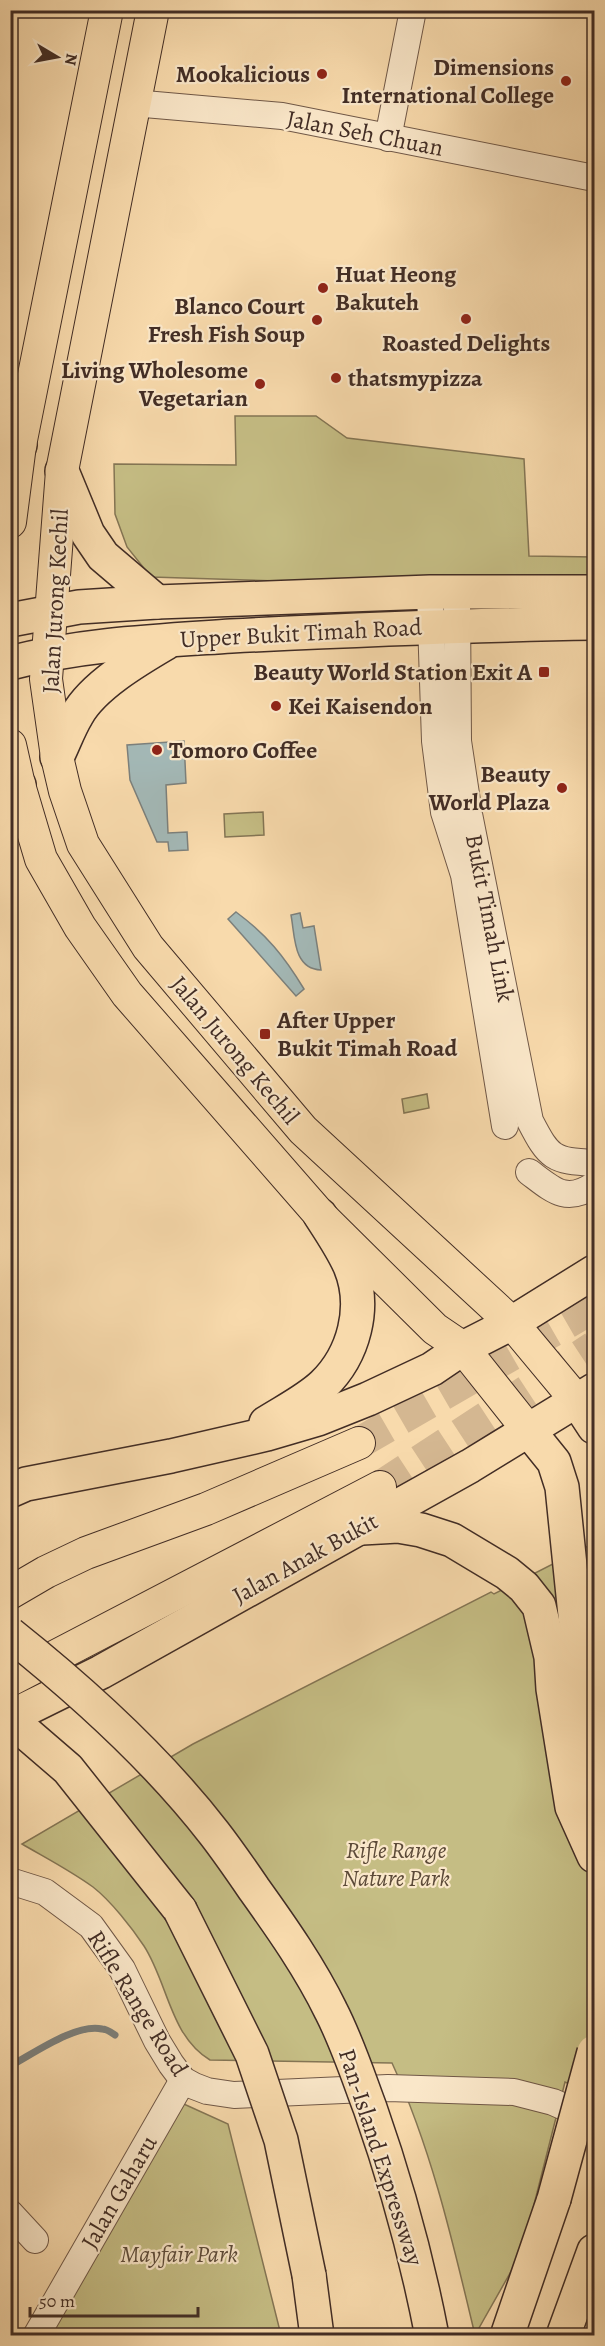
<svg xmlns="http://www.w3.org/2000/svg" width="605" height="2346" font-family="Alegreya,serif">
<rect width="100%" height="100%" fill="#f8daac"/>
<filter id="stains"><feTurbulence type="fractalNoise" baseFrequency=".00333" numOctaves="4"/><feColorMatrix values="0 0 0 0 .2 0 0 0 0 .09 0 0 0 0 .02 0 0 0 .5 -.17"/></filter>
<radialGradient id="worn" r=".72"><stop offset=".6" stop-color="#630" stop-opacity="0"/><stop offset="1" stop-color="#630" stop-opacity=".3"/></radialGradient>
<g fill="#c5bd84" stroke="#847554" stroke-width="1.5">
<polygon points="235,416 316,416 347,438 524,459 529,556 594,557 594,591 151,577 127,547 115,514 114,464 236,465"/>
<polygon points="263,812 264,835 225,837 224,814"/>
<polygon points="427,1094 429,1108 404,1113 402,1099"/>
<path d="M594 1543V2094L565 2082 522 2252 475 2335C453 2243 432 2150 392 2063L210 2060C170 2036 168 1983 144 1946 132 1928 111 1901 93 1887 71 1871 46 1858 22 1844L193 1744 491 1592 494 1594Z"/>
<polygon points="175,2100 228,2124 281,2335 40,2336"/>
</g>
<g fill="#a3b8b6" stroke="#7c807c" stroke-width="1.5">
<polygon points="184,741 186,783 166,785 168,833 187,832 188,850 169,851 168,842 157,842 130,780 127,745"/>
<path d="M236 912C267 935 284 956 304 989L296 996 228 919Z"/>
<path d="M300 913 303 928 314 926 321 970C293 969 295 936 291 915Z"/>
</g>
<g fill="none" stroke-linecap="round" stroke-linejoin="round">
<path stroke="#7c807c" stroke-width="7" d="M10 2066C33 2054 76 2023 102 2029 107 2029 112 2033 115 2035"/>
<g stroke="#d4b791" stroke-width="32" stroke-dasharray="32 16" stroke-linecap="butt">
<polyline points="359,1443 594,1307"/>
<polyline points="380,1487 594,1347"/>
</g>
<defs>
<g id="minor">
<polyline points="133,103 282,116 594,178"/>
<polyline points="388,138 413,10"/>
<polyline points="430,592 435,741 444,812 464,875 505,1126"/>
<path d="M457 607 458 741 469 814 530 1121C549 1158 553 1161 594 1163"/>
<path d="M529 1172C553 1190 566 1204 594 1185"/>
<polyline points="10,1881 45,1892 91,1926 122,1969 157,2041 171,2064 183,2080 194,2086 207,2091 234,2095 388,2088 514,2092 553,2102 594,2120"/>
<polyline points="10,2213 35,2240"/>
<polyline points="36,2336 183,2080"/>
</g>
<g id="major">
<polyline points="153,10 62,471 46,679 57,757 65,791 83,844 148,947 303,1130 512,1323 577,1401"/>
<polyline points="10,522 20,445 107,10"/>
<polyline points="10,745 19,785 41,859 80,927 127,994 320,1215 435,1329 463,1348 529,1431"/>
<polyline points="10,1593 46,1572 86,1553 206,1509 359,1443"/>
<polyline points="10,1680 380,1487"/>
</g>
<g id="highway">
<polyline points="10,466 20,445"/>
<polyline points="62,471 88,534 103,556 157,602"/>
<polyline points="10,620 79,607 157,602 430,592 594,592"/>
<path d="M10 663C82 644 157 641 231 636 352 630 473 625 594 623"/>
<path d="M57 757C64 743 69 728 77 715 93 686 137 660 166 643"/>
<polyline points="10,773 19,785"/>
<polyline points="577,1401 594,1427"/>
<path d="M266 1423C285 1411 307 1400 323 1385 354 1355 367 1307 350 1266 342 1248 331 1232 320 1215"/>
<polyline points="529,1431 554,1462 562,1487 594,1802"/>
<polyline points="10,1491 26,1484 171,1456 267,1434 318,1419 368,1399 432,1369 463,1348 512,1323 594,1272"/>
<polyline points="362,1528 398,1526 421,1530 452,1540 507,1573 524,1587 539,1606 551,1657 553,1689 572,1807 594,1856"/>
<polyline points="10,1717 101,1672 470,1466 594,1390"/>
<polyline points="10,1719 68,1769 180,1910"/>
<polyline points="309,2275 317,2336"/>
<polyline points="507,2336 554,2199"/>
<polyline points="563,2336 594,2251"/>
</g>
</defs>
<use href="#minor" stroke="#705847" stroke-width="28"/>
<use href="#major" stroke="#422d25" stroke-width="34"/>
<use href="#highway" stroke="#422d25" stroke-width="36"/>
<use href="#minor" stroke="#fae7c9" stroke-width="26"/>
<use href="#major" stroke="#f8daac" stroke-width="32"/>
<use href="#highway" stroke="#f8daac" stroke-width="33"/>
<defs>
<g id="highway-bridge">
<path d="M10 1634C84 1693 156 1758 214 1833 228 1851 241 1870 254 1889 282 1928 310 1968 331 2011 347 2042 358 2076 370 2108 396 2182 417 2258 432 2336"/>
<polyline points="180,1910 252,2054 281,2140 309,2275"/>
<polyline points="554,2199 594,2052"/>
</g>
</defs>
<use href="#highway-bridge" stroke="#422d25" stroke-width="36" stroke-linecap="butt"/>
<use href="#highway-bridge" stroke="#f8daac" stroke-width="33"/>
</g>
<g fill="#8f2418" stroke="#fae7c9" stroke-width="2">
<circle cx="322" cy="74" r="6"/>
<circle cx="566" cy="81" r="6"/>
<circle cx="323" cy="288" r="6"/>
<circle cx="466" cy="319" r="6"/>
<circle cx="317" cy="320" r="6"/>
<circle cx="336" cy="378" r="6"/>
<circle cx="260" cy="384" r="6"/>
<rect x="538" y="666" width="12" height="12" rx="3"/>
<circle cx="276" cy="706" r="6"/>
<circle cx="157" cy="750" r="6"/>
<circle cx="562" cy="788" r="6"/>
<rect x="259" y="1028" width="12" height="12" rx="3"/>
</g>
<g text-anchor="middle" stroke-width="4.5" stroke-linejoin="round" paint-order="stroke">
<g font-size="24" font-weight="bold" fill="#422d25" stroke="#fae7c9" text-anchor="end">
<text x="554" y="75">Dimensions<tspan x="554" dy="28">International College</tspan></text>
<text x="310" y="82">Mookalicious</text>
<text x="335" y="282" text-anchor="start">Huat Heong<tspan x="335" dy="28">Bakuteh</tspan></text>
<text x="305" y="314">Blanco Court<tspan x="305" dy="28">Fresh Fish Soup</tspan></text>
<text x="466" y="351" text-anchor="middle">Roasted Delights</text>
<text x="248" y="378">Living Wholesome<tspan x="248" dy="28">Vegetarian</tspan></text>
<text x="348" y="386" text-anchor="start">thatsmypizza</text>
<text x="532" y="680">Beauty World Station Exit A</text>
<text x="288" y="714" text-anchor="start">Kei Kaisendon</text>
<text x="169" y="758" text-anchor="start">Tomoro Coffee</text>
<text x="550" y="782">Beauty<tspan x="550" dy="28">World Plaza</tspan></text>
<text x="277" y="1028" text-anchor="start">After Upper<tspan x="277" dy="28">Bukit Timah Road</tspan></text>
</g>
<g font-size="24" fill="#422d25" stroke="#fae7c9">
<text transform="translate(365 133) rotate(11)" y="8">Jalan Seh Chuan</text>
<text transform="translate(55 601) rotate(-87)" y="8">Jalan Jurong Kechil</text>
<text transform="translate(301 633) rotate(-3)" y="8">Upper Bukit Timah Road</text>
<text transform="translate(490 918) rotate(79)" y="8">Bukit Timah Link</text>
<text transform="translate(235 1050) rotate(50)" y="8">Jalan Jurong Kechil</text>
<text transform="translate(305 1558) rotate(-29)" y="8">Jalan Anak Bukit</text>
<text transform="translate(138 2003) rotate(58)" y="8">Rifle Range Road</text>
<text transform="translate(381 2157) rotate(72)" y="8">Pan-Island Expressway</text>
<text transform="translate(119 2192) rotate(-60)" y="8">Jalan Gaharu</text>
</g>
<g font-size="24" font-style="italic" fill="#5c4a38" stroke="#fae7c9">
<text x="396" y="1858">Rifle Range<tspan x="396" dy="28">Nature Park</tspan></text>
<text x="179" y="2262">Mayfair Park</text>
</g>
</g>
<rect width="605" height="2346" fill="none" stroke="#f8daac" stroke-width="36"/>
<rect x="12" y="12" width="581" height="2322" fill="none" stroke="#422d25" stroke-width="3"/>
<rect x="18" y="18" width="569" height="2310" fill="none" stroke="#422d25" stroke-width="1.5"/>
<g transform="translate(57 57) rotate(100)" stroke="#fae7c9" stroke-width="4.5" paint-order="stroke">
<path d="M0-4.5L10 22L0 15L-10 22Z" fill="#422d25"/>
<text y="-9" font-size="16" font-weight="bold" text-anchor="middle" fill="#422d25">N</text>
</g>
<path d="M30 2307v9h168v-9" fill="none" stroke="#422d25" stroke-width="3"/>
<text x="39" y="2307" font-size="18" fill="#422d25" stroke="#fae7c9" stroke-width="4.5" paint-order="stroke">50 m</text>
<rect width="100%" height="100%" filter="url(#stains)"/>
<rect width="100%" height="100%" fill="url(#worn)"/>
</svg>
